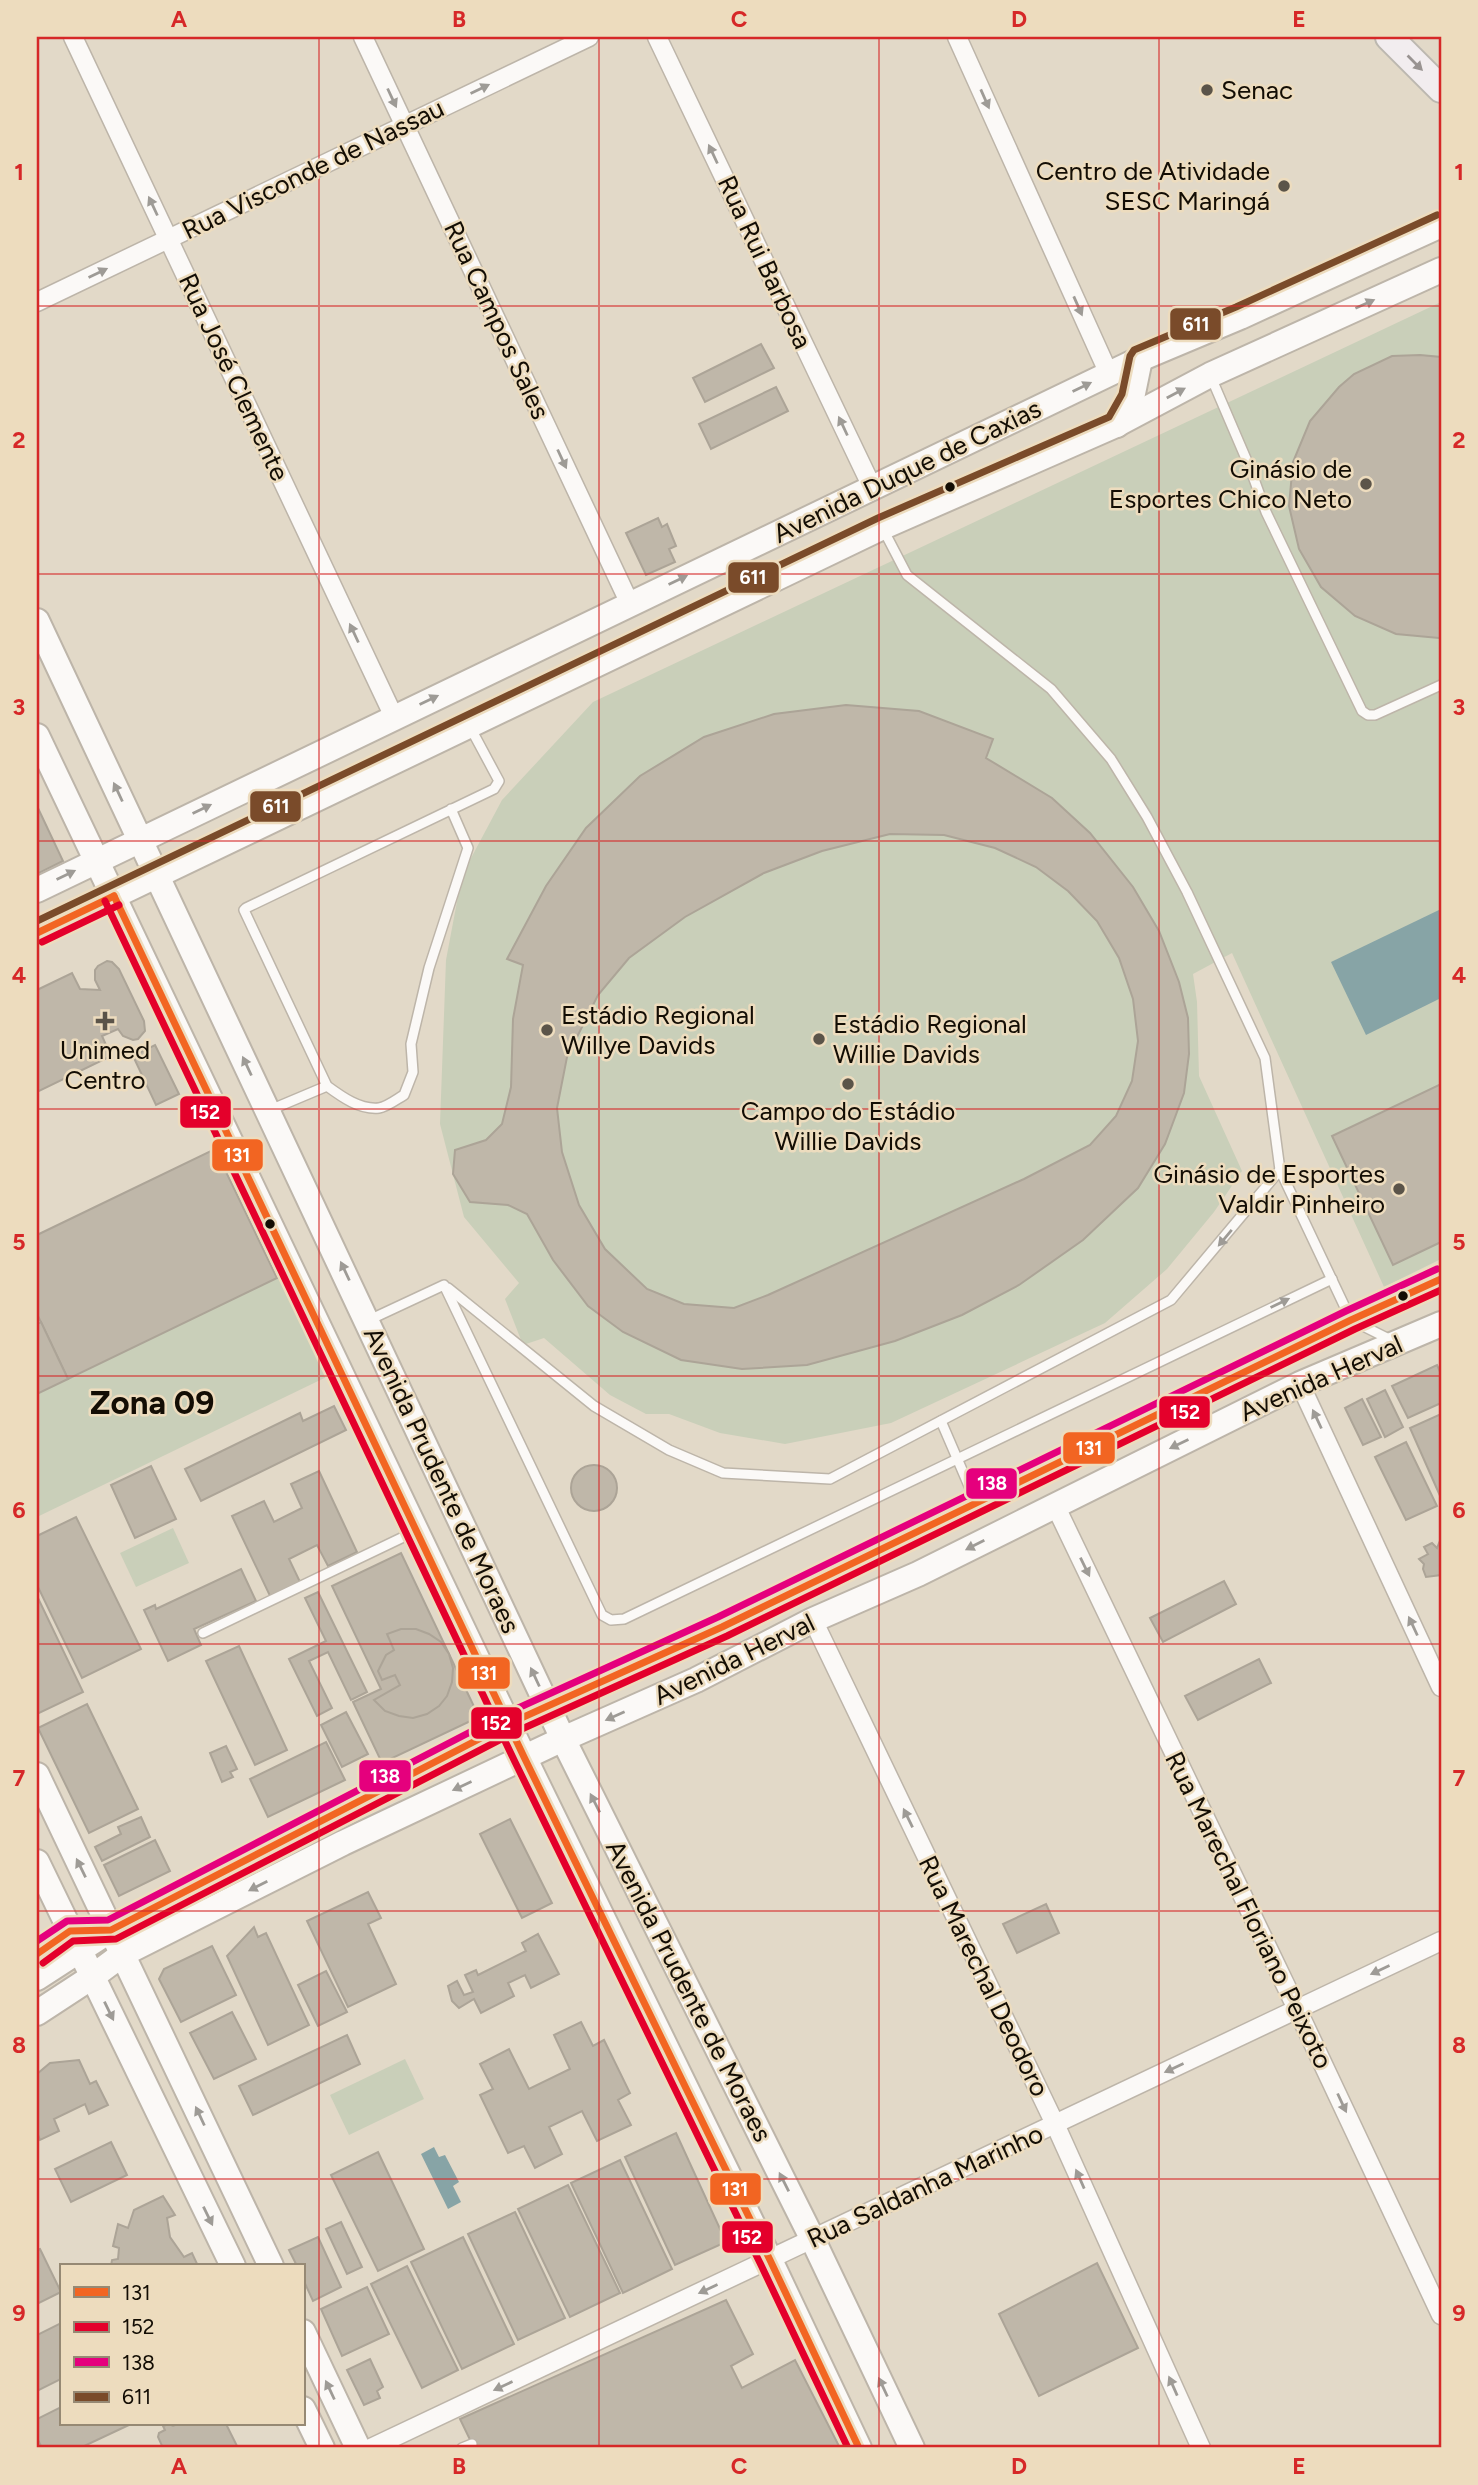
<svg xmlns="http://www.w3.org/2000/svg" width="1478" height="2485" font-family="Figtree,sans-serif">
<rect width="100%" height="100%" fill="#e2d9c8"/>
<g fill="#c9cfb9">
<polygon points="1441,302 1441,1259 1384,1287 1232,953 1193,974 1197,1002 1199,1076 1242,1171 1214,1212 1167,1269 1105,1323 891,1423 785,1444 720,1433 669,1414 646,1414 610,1395 544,1338 523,1345 505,1299 519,1283 464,1217 440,1124 446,960 462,875 502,800 593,702"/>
<polygon points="293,1270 341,1370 37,1517 37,1394"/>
<polygon points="173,1528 189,1563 136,1587 120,1553"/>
<polygon points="405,2059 424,2099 349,2135 330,2095"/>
</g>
<g fill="#87a4a6">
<polygon points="1441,909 1441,998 1366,1035 1331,962"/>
<polygon points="434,2147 439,2157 445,2155 459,2182 453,2186 461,2202 448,2209 421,2154"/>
</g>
<g fill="#bfb7a9" stroke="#aca497" stroke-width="2" fill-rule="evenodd">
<polygon points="761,344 774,368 705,402 693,378"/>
<polygon points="1420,355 1441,357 1441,637 1439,638 1396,634 1355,616 1321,587 1299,549 1289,506 1293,462 1310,421 1339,387 1354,374 1392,356"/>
<polygon points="776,387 788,411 711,449 699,424"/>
<polygon points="658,518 662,527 667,524 676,546 669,549 675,562 646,575 626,533"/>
<path d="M846 705 919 711 993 739 986 758 1052 798 1090 833 1133 887 1159 931 1179 982 1188 1018 1189 1054 1184 1093 1165 1144 1138 1188 1083 1240 1019 1285 962 1315 895 1341 807 1365 742 1369 681 1360 623 1332 588 1306 553 1260 527 1214 508 1205 470 1202 453 1174 455 1150 486 1140 502 1124 511 1087 513 1019 523 965 507 959 546 886 586 828 640 776 704 737 774 714ZM890 834 944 835 995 848 1036 867 1068 891 1097 921 1119 958 1133 999 1138 1041 1132 1081 1116 1116 1090 1145 1024 1179 768 1295 734 1308 684 1304 647 1289 605 1249 579 1205 562 1152 557 1108 567 1057 598 995 629 958 685 917 764 873 822 851Z"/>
<polygon points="37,806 63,861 37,874"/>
<polygon points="107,961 112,962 119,969 144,1021 145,1031 138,1039 133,1040 123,1036 118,1029 102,1036 111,1056 37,1092 37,990 72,973 80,989 100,990 95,980 95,970 98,966"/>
<polygon points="155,1045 179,1094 156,1105 133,1056"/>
<polygon points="1441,1084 1441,1242 1393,1265 1332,1136"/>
<polygon points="215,1149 277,1278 68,1379 37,1314 37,1235"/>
<polygon points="41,1322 68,1379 37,1394 37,1324"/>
<polygon points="1437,1365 1441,1374 1441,1403 1408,1418 1392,1386"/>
<polygon points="1385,1390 1403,1427 1385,1437 1367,1399"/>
<polygon points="1362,1399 1381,1437 1363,1445 1345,1408"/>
<polygon points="334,1406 346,1430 201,1501 185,1469 300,1413 303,1421"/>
<polygon points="1441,1414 1441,1498 1410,1428"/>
<polygon points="1406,1442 1437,1506 1406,1520 1375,1457"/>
<circle cx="594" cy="1488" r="23"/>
<polygon points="151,1466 176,1519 135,1538 111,1485"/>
<polygon points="319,1471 357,1552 328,1566 317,1545 289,1559 301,1584 271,1598 232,1516 264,1501 274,1522 302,1508 291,1484"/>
<polygon points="76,1517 141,1649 82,1678 37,1585 37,1536"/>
<polygon points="1441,1538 1441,1575 1426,1577 1423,1569 1424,1564 1419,1559 1428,1554 1424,1547 1432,1543 1437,1548"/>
<polygon points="401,1553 479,1717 382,1763 353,1702 381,1689 332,1586"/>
<polygon points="241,1569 256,1601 194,1629 201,1645 168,1661 144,1610 155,1605 156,1609"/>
<polygon points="1224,1581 1236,1604 1163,1642 1150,1618"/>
<polygon points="318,1592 367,1692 351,1700 328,1652 309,1661 332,1708 317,1716 289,1659 326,1641 305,1598"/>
<polygon points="37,1596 83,1692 37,1714"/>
<polygon points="401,1629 416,1629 429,1634 441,1642 449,1654 453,1668 452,1682 447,1696 439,1706 427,1714 413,1718 399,1716 385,1711 374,1700 400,1685 395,1675 382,1680 378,1671 386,1655 394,1650 387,1634"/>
<polygon points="239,1646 287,1750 255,1765 206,1661"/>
<polygon points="1259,1659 1271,1683 1198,1720 1185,1696"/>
<polygon points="87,1704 138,1809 89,1833 38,1728"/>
<polygon points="346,1712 368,1754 342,1767 321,1725"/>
<polygon points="326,1742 345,1780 268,1817 250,1779"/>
<polygon points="226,1746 237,1769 230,1772 233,1777 222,1782 210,1753"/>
<polygon points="141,1817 150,1837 102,1861 95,1847 121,1834 118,1827"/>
<polygon points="510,1819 552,1903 522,1918 480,1834"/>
<polygon points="155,1840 170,1871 119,1896 104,1865"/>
<polygon points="368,1892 381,1918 368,1924 396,1984 348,2007 307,1921"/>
<polygon points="1046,1904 1059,1933 1017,1953 1003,1924"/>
<polygon points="254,1927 258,1937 266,1933 309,2025 268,2045 227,1956"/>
<polygon points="538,1934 559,1974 531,1988 525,1975 508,1983 514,1996 481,2013 474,1999 459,2008 452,2001 448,1986 457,1981 464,1995 473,1992 465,1975 476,1970 478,1975 526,1951 522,1943"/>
<polygon points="212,1946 236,1995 181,2022 159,1979 164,1969"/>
<polygon points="326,1971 347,2012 318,2026 298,1985"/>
<polygon points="232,2012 256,2059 214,2079 190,2033"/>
<polygon points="581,2022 593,2046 604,2040 630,2093 618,2100 631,2125 597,2141 582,2111 549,2127 562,2154 535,2168 524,2146 508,2153 480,2095 493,2089 480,2064 509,2049 529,2089 570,2069 554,2035"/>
<polygon points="347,2035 360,2064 253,2115 239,2086"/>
<polygon points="79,2060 90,2084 96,2081 108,2105 89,2114 85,2104 54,2119 59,2131 40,2140 37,2132 37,2074 50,2063"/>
<polygon points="676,2133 726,2242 675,2265 625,2157"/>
<polygon points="111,2142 127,2175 71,2202 55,2169"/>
<polygon points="378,2152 424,2249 378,2271 331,2175"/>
<polygon points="620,2160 672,2269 623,2293 571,2183"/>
<polygon points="568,2185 620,2293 570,2317 518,2209"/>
<polygon points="163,2196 175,2215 167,2218 170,2237 184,2257 192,2253 198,2266 111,2266 112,2260 118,2259 119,2248 113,2246 118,2224 128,2228 134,2210"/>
<polygon points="515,2212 565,2318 518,2340 468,2234"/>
<polygon points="341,2222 362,2267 347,2274 326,2229"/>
<polygon points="318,2237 341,2287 313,2301 303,2279 303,2266 297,2266 289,2250"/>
<polygon points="463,2237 514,2344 462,2369 411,2262"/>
<polygon points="40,2249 61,2292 37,2304 37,2250"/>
<polygon points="1097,2263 1138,2348 1039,2396 999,2314"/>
<polygon points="407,2266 458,2370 422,2388 371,2284"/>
<polygon points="367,2287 389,2334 342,2356 321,2309"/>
<polygon points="726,2300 753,2354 731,2366 742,2388 795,2360 840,2448 474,2448 460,2419"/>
<polygon points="61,2323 61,2379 37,2391 37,2335"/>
<polygon points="370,2359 383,2387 377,2391 380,2398 364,2405 347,2370"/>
<polygon points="61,2407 61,2424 131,2424 80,2448 42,2448 37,2438 37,2419"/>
<polygon points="169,2424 173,2426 178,2424 226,2424 238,2448 163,2448 158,2437 159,2433 165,2430 163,2426"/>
</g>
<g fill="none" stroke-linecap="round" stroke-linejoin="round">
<defs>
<g id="lane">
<polyline points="1211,377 1250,468 1266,512 1362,711 1368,715 1375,715 1441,685"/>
<polyline points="883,529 907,575 1051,689 1111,759 1147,817 1187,892 1265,1058 1280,1170 1351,1320 1393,1341"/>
<path d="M451 809 468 848 429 968 411 1044 413 1072 404 1095C397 1099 387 1107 379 1108 360 1110 342 1097 327 1086L244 910 246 908 494 789 499 781 470 727"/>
<polyline points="270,1110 327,1086"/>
<polyline points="448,1288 594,1406 669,1450 723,1473 830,1479 1171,1300 1280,1170"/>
<polyline points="369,1320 444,1285 602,1615 611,1620 624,1619 1332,1279"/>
<polyline points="941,1421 975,1500"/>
<polyline points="203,1633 416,1531"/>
<polyline points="37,1954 70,1931 98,1930"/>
<polyline points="462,2448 472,2444"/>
</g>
<g id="street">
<polyline points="73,37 394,717"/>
<polyline points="363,37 630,604"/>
<polyline points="657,37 872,487"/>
<polyline points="957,37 1109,374"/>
<polyline points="37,302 589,37"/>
<polyline points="1300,1384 1441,1687"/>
<polyline points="1055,1505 1297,2009 1441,2315"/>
<polyline points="813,1620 1055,2124 1201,2448"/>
<polyline points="371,2448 1441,1941"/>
</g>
<g id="secondary">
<polyline points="1117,425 1132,398 1140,359"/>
<polyline points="37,621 563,1739 813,2240 912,2448"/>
<polyline points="37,736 524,1757 770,2260 859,2448"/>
<polyline points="37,890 1140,359 1240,317 1441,225"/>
<polyline points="37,933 883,527 1116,425 1210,375 1441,270"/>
<polyline points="37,1775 271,2266"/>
<polyline points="37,1862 233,2266"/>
<polyline points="37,1978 111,1930 508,1724 722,1627 1351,1320 1441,1279"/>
<polyline points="37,2013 92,1977 123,1954 343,1843 563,1739 696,1680 813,1620 918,1574 1300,1384 1441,1324"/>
<polyline points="303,2332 358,2448"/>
<polyline points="303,2409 322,2448"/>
</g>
<polyline id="primary" points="1389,37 1441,89"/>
</defs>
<use href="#lane" stroke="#bdb5a9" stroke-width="12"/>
<use href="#street" stroke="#bdb5a9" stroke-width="21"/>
<use href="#secondary" stroke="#bdb5a9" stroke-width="28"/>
<use href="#primary" stroke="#bcb8b0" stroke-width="30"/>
<use href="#lane" stroke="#fbf9f7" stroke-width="9"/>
<use href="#street" stroke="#fbf9f7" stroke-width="18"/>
<use href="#secondary" stroke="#fbf9f7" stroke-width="24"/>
<use href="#primary" stroke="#f2edef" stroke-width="26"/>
<defs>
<g id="bus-1">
<polyline points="114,896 524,1757 770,2260 859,2448"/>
<polyline points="37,933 114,896"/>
<polyline points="37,1954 70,1931 111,1930 508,1724 722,1627 1351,1320 1441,1279"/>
</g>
<g id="bus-2">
<polyline points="105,901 515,1762 761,2265 848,2448"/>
<polyline points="42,942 119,905"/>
<polyline points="43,1963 73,1941 116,1939 513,1733 727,1636 1355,1329 1441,1290"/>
</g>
<polyline id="bus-3" points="37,1941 67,1921 108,1920 503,1715 718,1617 1346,1311 1437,1269"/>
<polyline id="bus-4" points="37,921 878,518 1109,417 1122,394 1130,356 1134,350 1236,307 1437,215"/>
</defs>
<use href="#bus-1" stroke="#eddcbe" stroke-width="12"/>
<use href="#bus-2" stroke="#eddcbe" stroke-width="12"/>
<use href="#bus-3" stroke="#eddcbe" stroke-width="12"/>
<use href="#bus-4" stroke="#eddcbe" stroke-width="12"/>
<use href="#bus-1" stroke="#f26522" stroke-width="7"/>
<use href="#bus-2" stroke="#e4002b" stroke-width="7"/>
<use href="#bus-3" stroke="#e5007d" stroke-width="7"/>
<use href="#bus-4" stroke="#7a4b2a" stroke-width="7"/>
</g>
<defs><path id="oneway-solid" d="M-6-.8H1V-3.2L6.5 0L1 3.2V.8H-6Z" transform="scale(1.75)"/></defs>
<use fill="#999391" href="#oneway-solid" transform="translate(1415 63) rotate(45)"/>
<g fill="#9e9b96">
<use href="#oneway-solid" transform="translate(480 89) rotate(-26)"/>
<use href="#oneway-solid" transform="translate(392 98) rotate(65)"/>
<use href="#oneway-solid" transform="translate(985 99) rotate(66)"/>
<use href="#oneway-solid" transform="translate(713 154) rotate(-115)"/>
<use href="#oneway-solid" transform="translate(153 206) rotate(-115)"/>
<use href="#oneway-solid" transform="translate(98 273) rotate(-26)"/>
<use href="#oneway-solid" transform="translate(1365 304) rotate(-24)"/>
<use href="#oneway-solid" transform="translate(1078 306) rotate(66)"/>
<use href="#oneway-solid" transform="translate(1082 387) rotate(-26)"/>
<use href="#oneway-solid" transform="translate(1176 393) rotate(-28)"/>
<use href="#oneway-solid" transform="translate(843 426) rotate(-115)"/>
<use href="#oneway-solid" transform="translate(562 459) rotate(65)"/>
<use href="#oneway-solid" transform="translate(678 580) rotate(-26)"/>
<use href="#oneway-solid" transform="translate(354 633) rotate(-115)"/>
<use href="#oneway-solid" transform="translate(429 700) rotate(-26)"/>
<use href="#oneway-solid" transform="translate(118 792) rotate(-115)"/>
<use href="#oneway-solid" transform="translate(202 809) rotate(-26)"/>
<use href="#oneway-solid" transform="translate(66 875) rotate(-26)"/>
<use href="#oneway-solid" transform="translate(247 1066) rotate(-115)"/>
<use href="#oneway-solid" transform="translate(1225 1238) rotate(130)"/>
<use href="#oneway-solid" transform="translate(345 1271) rotate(-115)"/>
<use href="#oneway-solid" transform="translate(1280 1303) rotate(-26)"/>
<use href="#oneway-solid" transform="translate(1317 1419) rotate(-115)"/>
<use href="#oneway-solid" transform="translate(1179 1444) rotate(154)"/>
<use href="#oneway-solid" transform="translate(975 1545) rotate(153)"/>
<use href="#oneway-solid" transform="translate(1085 1567) rotate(64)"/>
<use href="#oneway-solid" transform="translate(1413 1626) rotate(-115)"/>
<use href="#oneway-solid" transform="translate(535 1677) rotate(-115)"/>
<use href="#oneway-solid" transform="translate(615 1716) rotate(156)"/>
<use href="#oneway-solid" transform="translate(462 1786) rotate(155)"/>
<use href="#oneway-solid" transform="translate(595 1803) rotate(-117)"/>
<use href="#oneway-solid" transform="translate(908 1818) rotate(-116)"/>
<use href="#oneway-solid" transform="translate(81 1868) rotate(-116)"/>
<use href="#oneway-solid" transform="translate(258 1886) rotate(153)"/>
<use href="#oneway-solid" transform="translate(1380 1970) rotate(155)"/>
<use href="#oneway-solid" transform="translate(109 2011) rotate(64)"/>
<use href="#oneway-solid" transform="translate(1174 2068) rotate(155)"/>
<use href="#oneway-solid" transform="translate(1342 2103) rotate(65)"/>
<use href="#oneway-solid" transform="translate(200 2116) rotate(-115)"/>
<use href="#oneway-solid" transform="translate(1080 2179) rotate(-114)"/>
<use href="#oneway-solid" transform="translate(784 2182) rotate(-117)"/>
<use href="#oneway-solid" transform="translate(208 2216) rotate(64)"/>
<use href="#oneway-solid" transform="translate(708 2289) rotate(155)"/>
<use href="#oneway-solid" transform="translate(503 2386) rotate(155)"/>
<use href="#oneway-solid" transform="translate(1173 2386) rotate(-114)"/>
<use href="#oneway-solid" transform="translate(883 2387) rotate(-115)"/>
<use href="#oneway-solid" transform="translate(330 2390) rotate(-115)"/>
</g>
<path fill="none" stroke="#d62828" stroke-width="2" stroke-opacity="0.55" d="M319 37V2448M599 37V2448M879 37V2448M1159 37V2448M37 306H1441M37 574H1441M37 841H1441M37 1109H1441M37 1376H1441M37 1644H1441M37 1911H1441M37 2179H1441"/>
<g fill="#5b5449" stroke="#eddcbe" stroke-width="2.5">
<circle cx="1207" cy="90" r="7"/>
<circle cx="1284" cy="186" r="7"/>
<circle cx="1366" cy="484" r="7"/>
<path d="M101.5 1010.5h7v7h7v7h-7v7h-7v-7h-7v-7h7z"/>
<circle cx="547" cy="1030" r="7"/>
<circle cx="819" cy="1039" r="7"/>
<circle cx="848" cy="1084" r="7"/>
<circle cx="1399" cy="1189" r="7"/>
</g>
<g fill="#130d04" stroke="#eddcbe" stroke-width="2.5">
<circle cx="950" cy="487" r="6"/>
<circle cx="270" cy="1224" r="6"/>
<circle cx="1403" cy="1296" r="6"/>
</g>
<g text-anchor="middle" stroke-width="5" stroke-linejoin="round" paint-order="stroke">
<g font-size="26" fill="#130d04" stroke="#eddcbe" text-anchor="start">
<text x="1221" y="99">Senac</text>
<text x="1270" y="180" text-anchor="end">Centro de Atividade<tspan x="1270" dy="30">SESC Maringá</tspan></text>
<text x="1352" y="478" text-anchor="end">Ginásio de<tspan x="1352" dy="30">Esportes Chico Neto</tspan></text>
<text x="561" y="1024">Estádio Regional<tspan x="561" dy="30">Willye Davids</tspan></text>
<text x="833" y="1033">Estádio Regional<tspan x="833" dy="30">Willie Davids</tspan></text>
<text x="105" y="1059" text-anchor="middle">Unimed<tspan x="105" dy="30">Centro</tspan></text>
<text x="848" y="1120" text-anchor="middle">Campo do Estádio<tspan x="848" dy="30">Willie Davids</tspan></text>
<text x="1385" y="1183" text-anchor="end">Ginásio de Esportes<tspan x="1385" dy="30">Valdir Pinheiro</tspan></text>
</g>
<g font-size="26" fill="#130d04" stroke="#eddcbe">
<text transform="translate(313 169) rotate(-26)" y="9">Rua Visconde de Nassau</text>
<text transform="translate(765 262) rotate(65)" y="9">Rua Rui Barbosa</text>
<text transform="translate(497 320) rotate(65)" y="9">Rua Campos Sales</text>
<text transform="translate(234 377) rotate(65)" y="9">Rua José Clemente</text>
<text transform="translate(907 471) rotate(-26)" y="9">Avenida Duque de Caxias</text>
<text transform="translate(1321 1378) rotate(-24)" y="9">Avenida Herval</text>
<text transform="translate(442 1480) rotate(65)" y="9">Avenida Prudente de Moraes</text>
<text transform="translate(734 1659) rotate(-26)" y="9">Avenida Herval</text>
<text transform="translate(1249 1910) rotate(64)" y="9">Rua Marechal Floriano Peixoto</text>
<text transform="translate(984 1976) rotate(64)" y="9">Rua Marechal Deodoro</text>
<text transform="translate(689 1991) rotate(63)" y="9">Avenida Prudente de Moraes</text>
<text transform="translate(925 2186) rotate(-25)" y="9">Rua Saldanha Marinho</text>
</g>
<g font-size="33" font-weight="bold" fill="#130d04" stroke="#eddcbe">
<text x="152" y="1414">Zona 09</text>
</g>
</g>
<g stroke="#eddcbe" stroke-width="2.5">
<rect x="1169" y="307" width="53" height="34" rx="7" fill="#7a4b2a"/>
<rect x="727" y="561" width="53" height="33" rx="7" fill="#7a4b2a"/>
<rect x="249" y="790" width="53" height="33" rx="7" fill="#7a4b2a"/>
<rect x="179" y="1095" width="53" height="34" rx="7" fill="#e4002b"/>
<rect x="211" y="1138" width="53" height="34" rx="7" fill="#f26522"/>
<rect x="1158" y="1395" width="53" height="34" rx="7" fill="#e4002b"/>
<rect x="1062" y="1431" width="54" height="34" rx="7" fill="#f26522"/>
<rect x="965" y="1467" width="53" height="33" rx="7" fill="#e5007d"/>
<rect x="457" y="1656" width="54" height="34" rx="7" fill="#f26522"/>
<rect x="470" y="1706" width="53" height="34" rx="7" fill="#e4002b"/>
<rect x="358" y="1759" width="54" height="34" rx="7" fill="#e5007d"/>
<rect x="709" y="2172" width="53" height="34" rx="7" fill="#f26522"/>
<rect x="721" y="2220" width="53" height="34" rx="7" fill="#e4002b"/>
</g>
<g font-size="19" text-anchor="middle" font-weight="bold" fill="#fff">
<text x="1196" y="331">611</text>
<text x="753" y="584">611</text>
<text x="276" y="813">611</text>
<text x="205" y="1119">152</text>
<text x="237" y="1162">131</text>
<text x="1185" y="1419">152</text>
<text x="1089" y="1455">131</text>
<text x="992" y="1490">138</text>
<text x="484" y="1680">131</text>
<text x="496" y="1730">152</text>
<text x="385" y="1783">138</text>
<text x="735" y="2196">131</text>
<text x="747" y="2244">152</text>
</g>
<rect width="1478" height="2485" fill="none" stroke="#eddcbe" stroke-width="77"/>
<rect x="60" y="2264" width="245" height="161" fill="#eddcbe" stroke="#968974" stroke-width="2"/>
<rect x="74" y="2287" width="35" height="10" fill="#f26522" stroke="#968974" stroke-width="2"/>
<text x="122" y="2300" font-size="21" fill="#130d04">131</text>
<rect x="74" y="2322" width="35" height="10" fill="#e4002b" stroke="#968974" stroke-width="2"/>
<text x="122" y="2334" font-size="21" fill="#130d04">152</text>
<rect x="74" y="2357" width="35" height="10" fill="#e5007d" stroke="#968974" stroke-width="2"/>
<text x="122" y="2370" font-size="21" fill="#130d04">138</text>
<rect x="74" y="2392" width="35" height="10" fill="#7a4b2a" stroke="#968974" stroke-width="2"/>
<text x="122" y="2404" font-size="21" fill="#130d04">611</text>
<rect x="38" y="38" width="1402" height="2408" fill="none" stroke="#d62828" stroke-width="2.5"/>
<g font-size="23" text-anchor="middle" font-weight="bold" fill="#d62828">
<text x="179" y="27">A</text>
<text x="459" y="27">B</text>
<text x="739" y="27">C</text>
<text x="1019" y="27">D</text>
<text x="1299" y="27">E</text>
<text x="19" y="180">1</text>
<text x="1459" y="180">1</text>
<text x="19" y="448">2</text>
<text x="1459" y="448">2</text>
<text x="19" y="715">3</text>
<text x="1459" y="715">3</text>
<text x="19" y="983">4</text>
<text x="1459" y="983">4</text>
<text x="19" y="1250">5</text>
<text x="1459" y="1250">5</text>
<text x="19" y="1518">6</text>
<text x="1459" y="1518">6</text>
<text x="19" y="1786">7</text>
<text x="1459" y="1786">7</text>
<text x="19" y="2053">8</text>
<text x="1459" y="2053">8</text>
<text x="19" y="2321">9</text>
<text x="1459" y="2321">9</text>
<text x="179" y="2474">A</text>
<text x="459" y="2474">B</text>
<text x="739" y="2474">C</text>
<text x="1019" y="2474">D</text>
<text x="1299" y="2474">E</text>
</g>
</svg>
